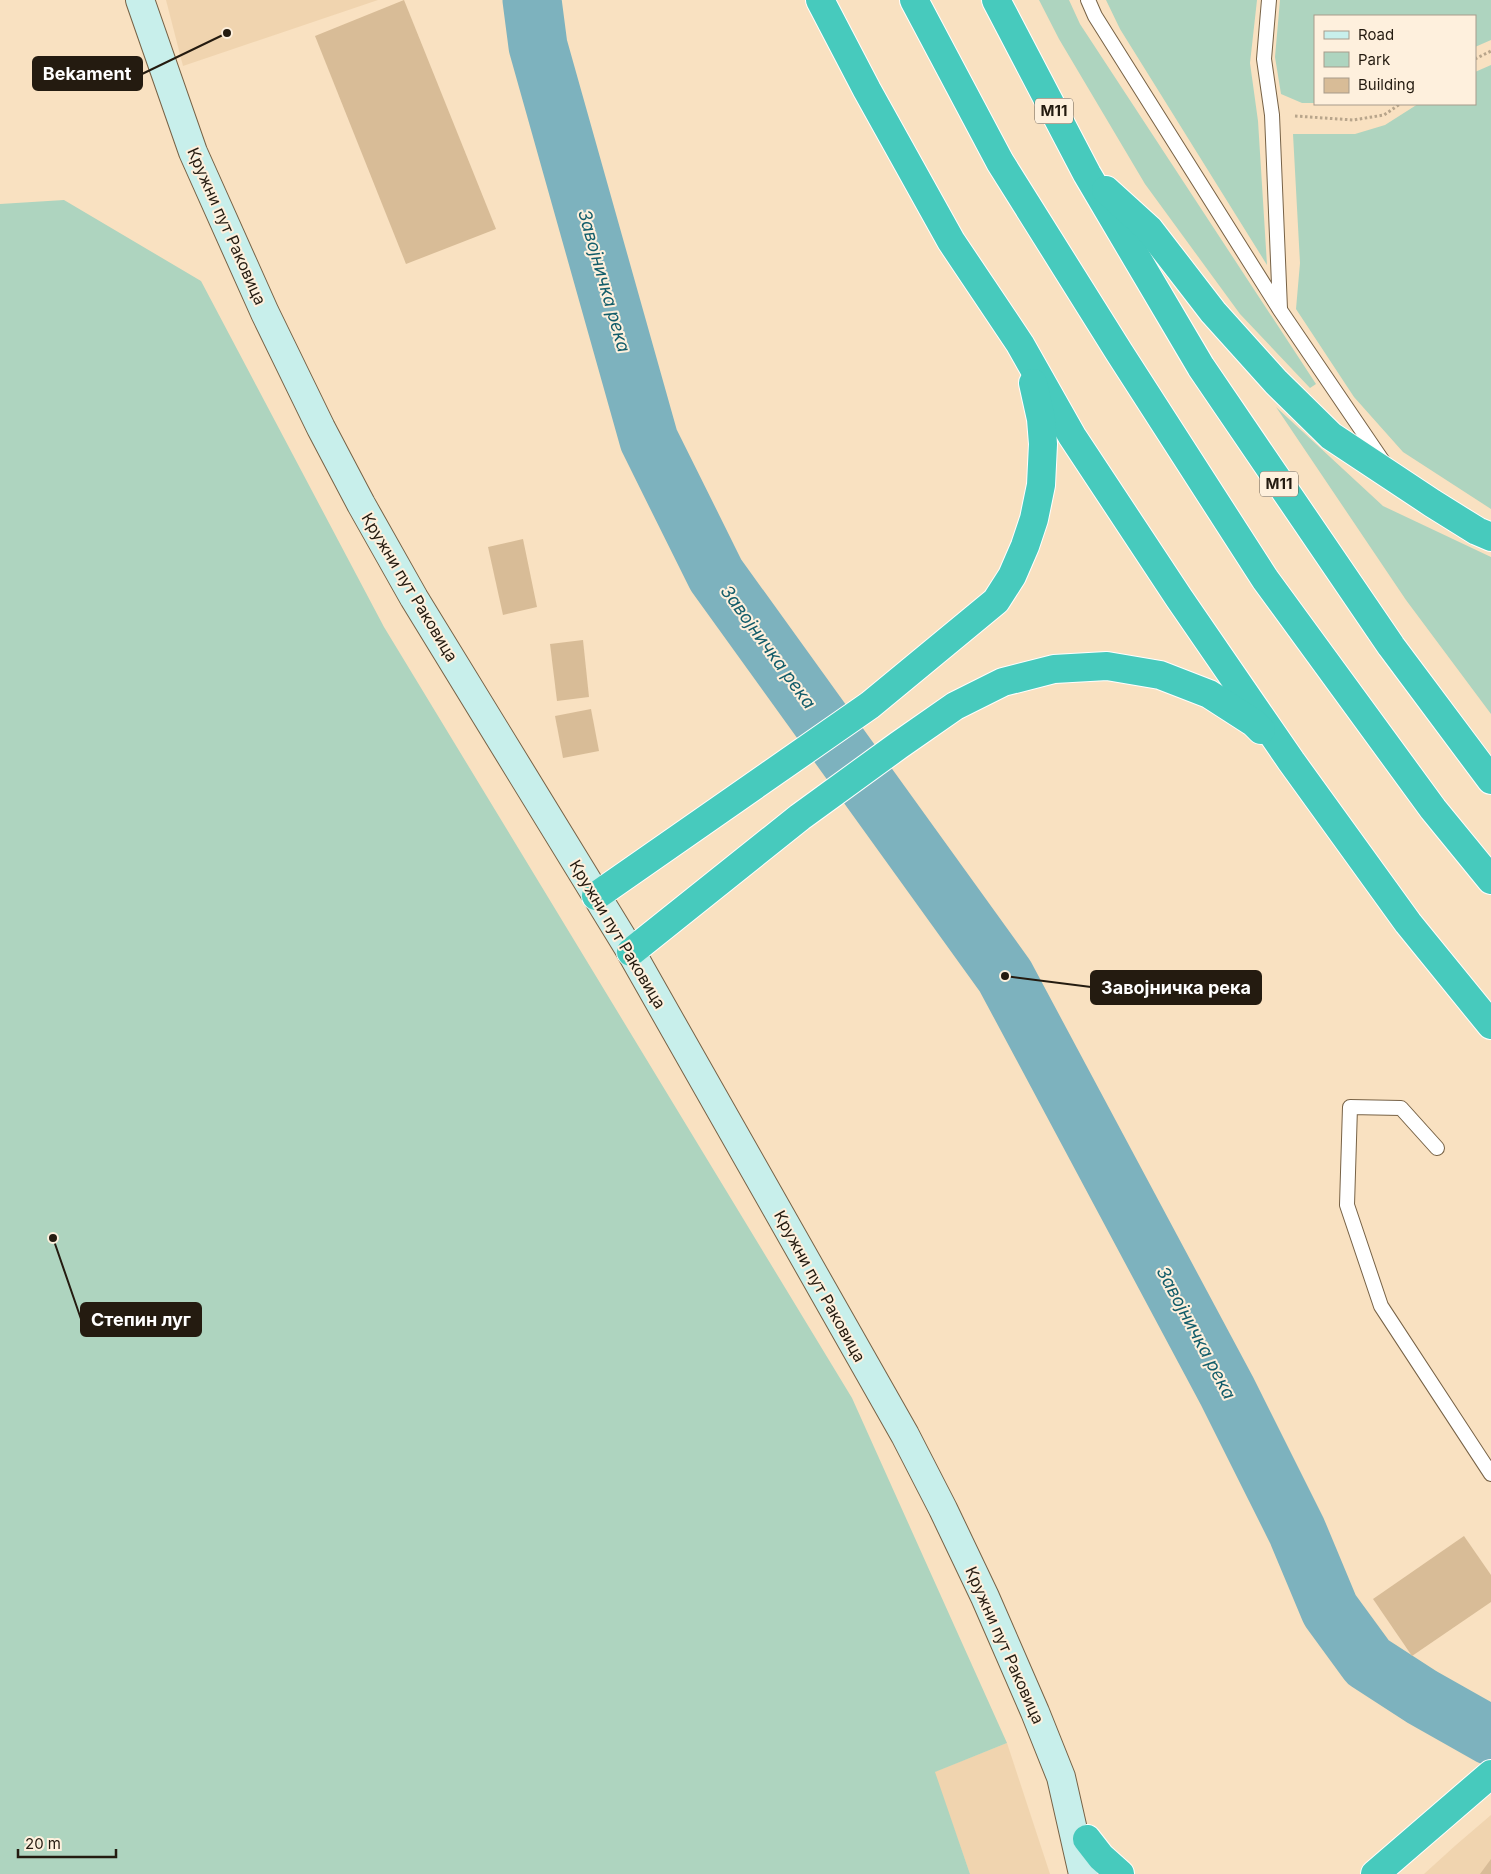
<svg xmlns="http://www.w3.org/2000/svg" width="1491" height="1874" font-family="Inter,sans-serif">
<rect width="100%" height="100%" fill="#f9e1c1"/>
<g fill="#f0d4af">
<polygon points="166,0 378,0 183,66"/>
<polygon points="1007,1743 1050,1874 970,1874 934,1772"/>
<polygon points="1491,1815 1491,1874 1424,1874 1456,1845"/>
</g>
<g fill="#aed4bf">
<polygon points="1039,0 1069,0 1080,24 1316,384 1310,388 1240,314 1145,184 1059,39"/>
<polygon points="1106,0 1257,0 1250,63 1258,121 1267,265 1120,29"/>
<polygon points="1280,0 1491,0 1491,40 1475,47 1475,16 1315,16 1315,103 1302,103 1281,94 1275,57"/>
<polygon points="1491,65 1491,509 1403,452 1354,397 1296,309 1300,263 1293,134 1355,134 1385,125 1418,104 1475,104 1475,72"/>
<polygon points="64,200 201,281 384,627 852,1398 1007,1743 935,1772 970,1874 0,1874 0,204"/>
<polygon points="1276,407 1383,506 1491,557 1491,714 1406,600"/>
</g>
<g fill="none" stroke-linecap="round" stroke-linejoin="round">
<polyline stroke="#7db2be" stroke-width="59" points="532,0 538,46 649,440 716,575 1005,976 1227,1391 1297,1531 1330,1610 1368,1662 1422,1697 1491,1736"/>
</g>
<g fill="#d8bc97">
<polygon points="404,0 496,229 406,264 315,36"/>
<polygon points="523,539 537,607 503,615 488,547"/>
<polygon points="583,640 589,697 557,701 550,644"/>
<polygon points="591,709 599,751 563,758 555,716"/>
<polygon points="1464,1536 1491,1575 1491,1602 1412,1656 1373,1599"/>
<polygon points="1491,1859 1491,1874 1480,1874"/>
</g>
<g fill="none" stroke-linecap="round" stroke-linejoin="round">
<defs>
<g id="lane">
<polyline points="1088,0 1095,16 1280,310 1384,463"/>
<polyline points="1269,0 1264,59 1272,115 1280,309"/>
<polyline points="1437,1148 1401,1108 1350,1107 1347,1205 1381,1306 1491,1474"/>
</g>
<polyline id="secondary" points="140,0 193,152 265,313 321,428 361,504 414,598 631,952 905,1435 943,1509 985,1597 1035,1712 1061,1777 1083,1874"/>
<g id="highway">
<polyline points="820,0 867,90 951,241 1020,344 1072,436 1179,598 1291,761 1408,923 1491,1025"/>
<polyline points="914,0 1000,162 1119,352 1265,579 1433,809 1491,880"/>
<polyline points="996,0 1087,174 1201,367 1391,646 1491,780"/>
<polyline points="1106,190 1149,229 1213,312 1276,382 1331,436 1432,503 1477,531 1491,537"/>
<polyline points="596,896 870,705 996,601 1012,576 1025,546 1034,519 1041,485 1043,444 1041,419 1033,383"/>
<polyline points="631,952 800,817 899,745 955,706 1003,682 1054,669 1107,666 1160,675 1209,694 1254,723 1261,730"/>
<polyline points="1087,1839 1101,1857 1120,1874"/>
<polyline points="1375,1874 1491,1774"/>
</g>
</defs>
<use href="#lane" stroke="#776246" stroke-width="16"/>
<use href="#secondary" stroke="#776246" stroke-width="30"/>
<use href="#highway" stroke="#fff" stroke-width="30"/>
<g stroke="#b8a58b" stroke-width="3" stroke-dasharray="2.5 2.5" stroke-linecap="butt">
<polyline points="1475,59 1491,51"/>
<polyline points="1295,116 1353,120 1384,115 1400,104"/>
</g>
<use href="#lane" stroke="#fff" stroke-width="14"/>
<use href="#secondary" stroke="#c8efeb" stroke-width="28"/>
<use href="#highway" stroke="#47cabd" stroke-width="28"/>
</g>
<g text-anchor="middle" stroke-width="4" stroke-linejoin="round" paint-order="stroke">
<g fill="#fef0dd" stroke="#655b4e" stroke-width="1">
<rect x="1035" y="98.5" width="38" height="25" rx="4"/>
<rect x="1260" y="471.5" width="38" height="25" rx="4"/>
</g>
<g font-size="15" font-weight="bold" fill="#241b10">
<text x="1054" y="116">M11</text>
<text x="1279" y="489">M11</text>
</g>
<g font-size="16" fill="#241b10" stroke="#fef0dd">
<text transform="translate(227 226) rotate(66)" y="6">Кружни пут Раковица</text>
<text transform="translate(410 587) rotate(59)" y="6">Кружни пут Раковица</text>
<text transform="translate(618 934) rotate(59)" y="6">Кружни пут Раковица</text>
<text transform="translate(820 1286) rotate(61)" y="6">Кружни пут Раковица</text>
<text transform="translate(1005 1645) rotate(66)" y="6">Кружни пут Раковица</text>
</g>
<g font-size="18" font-style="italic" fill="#135d6a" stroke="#fef0dd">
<text transform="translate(604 281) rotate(74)" y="6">Завојничка река</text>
<text transform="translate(768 647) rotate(54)" y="6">Завојничка река</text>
<text transform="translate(1196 1333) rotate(62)" y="6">Завојничка река</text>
</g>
</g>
<path fill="none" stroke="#241b10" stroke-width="2" d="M227 33L142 74M1005 976L1091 987M53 1238L81 1319"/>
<g fill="#241b10" stroke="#fef0dd" stroke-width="2">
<circle cx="227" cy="33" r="5"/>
<circle cx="1005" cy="976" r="5"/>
<circle cx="53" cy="1238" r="5"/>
</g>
<g fill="#241b10" stroke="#241b10" stroke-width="2">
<rect x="33" y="57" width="109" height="33" rx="5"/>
<rect x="1091" y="971" width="170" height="33" rx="5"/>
<rect x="81" y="1303" width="120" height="33" rx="5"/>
</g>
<g font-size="18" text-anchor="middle" font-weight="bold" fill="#fff">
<text x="87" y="80">Bekament</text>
<text x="1176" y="994">Завојничка река</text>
<text x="141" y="1326">Степин луг</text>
</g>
<rect x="1314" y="15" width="162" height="90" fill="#fef0dd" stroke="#a79b8b"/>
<rect x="1324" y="31" width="25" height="8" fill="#c8efeb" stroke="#a79b8b"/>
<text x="1358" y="40" font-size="15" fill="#241b10">Road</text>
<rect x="1324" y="52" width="25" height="15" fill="#aed4bf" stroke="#a79b8b"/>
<text x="1358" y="65" font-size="15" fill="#241b10">Park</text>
<rect x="1324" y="78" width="25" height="15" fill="#d8bc97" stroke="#a79b8b"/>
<text x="1358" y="90" font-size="15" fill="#241b10">Building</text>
<path d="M18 1849v8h98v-8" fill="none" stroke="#241b10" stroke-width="2.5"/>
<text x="25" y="1849" font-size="15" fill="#241b10" stroke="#fef0dd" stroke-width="4" paint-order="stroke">20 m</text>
</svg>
